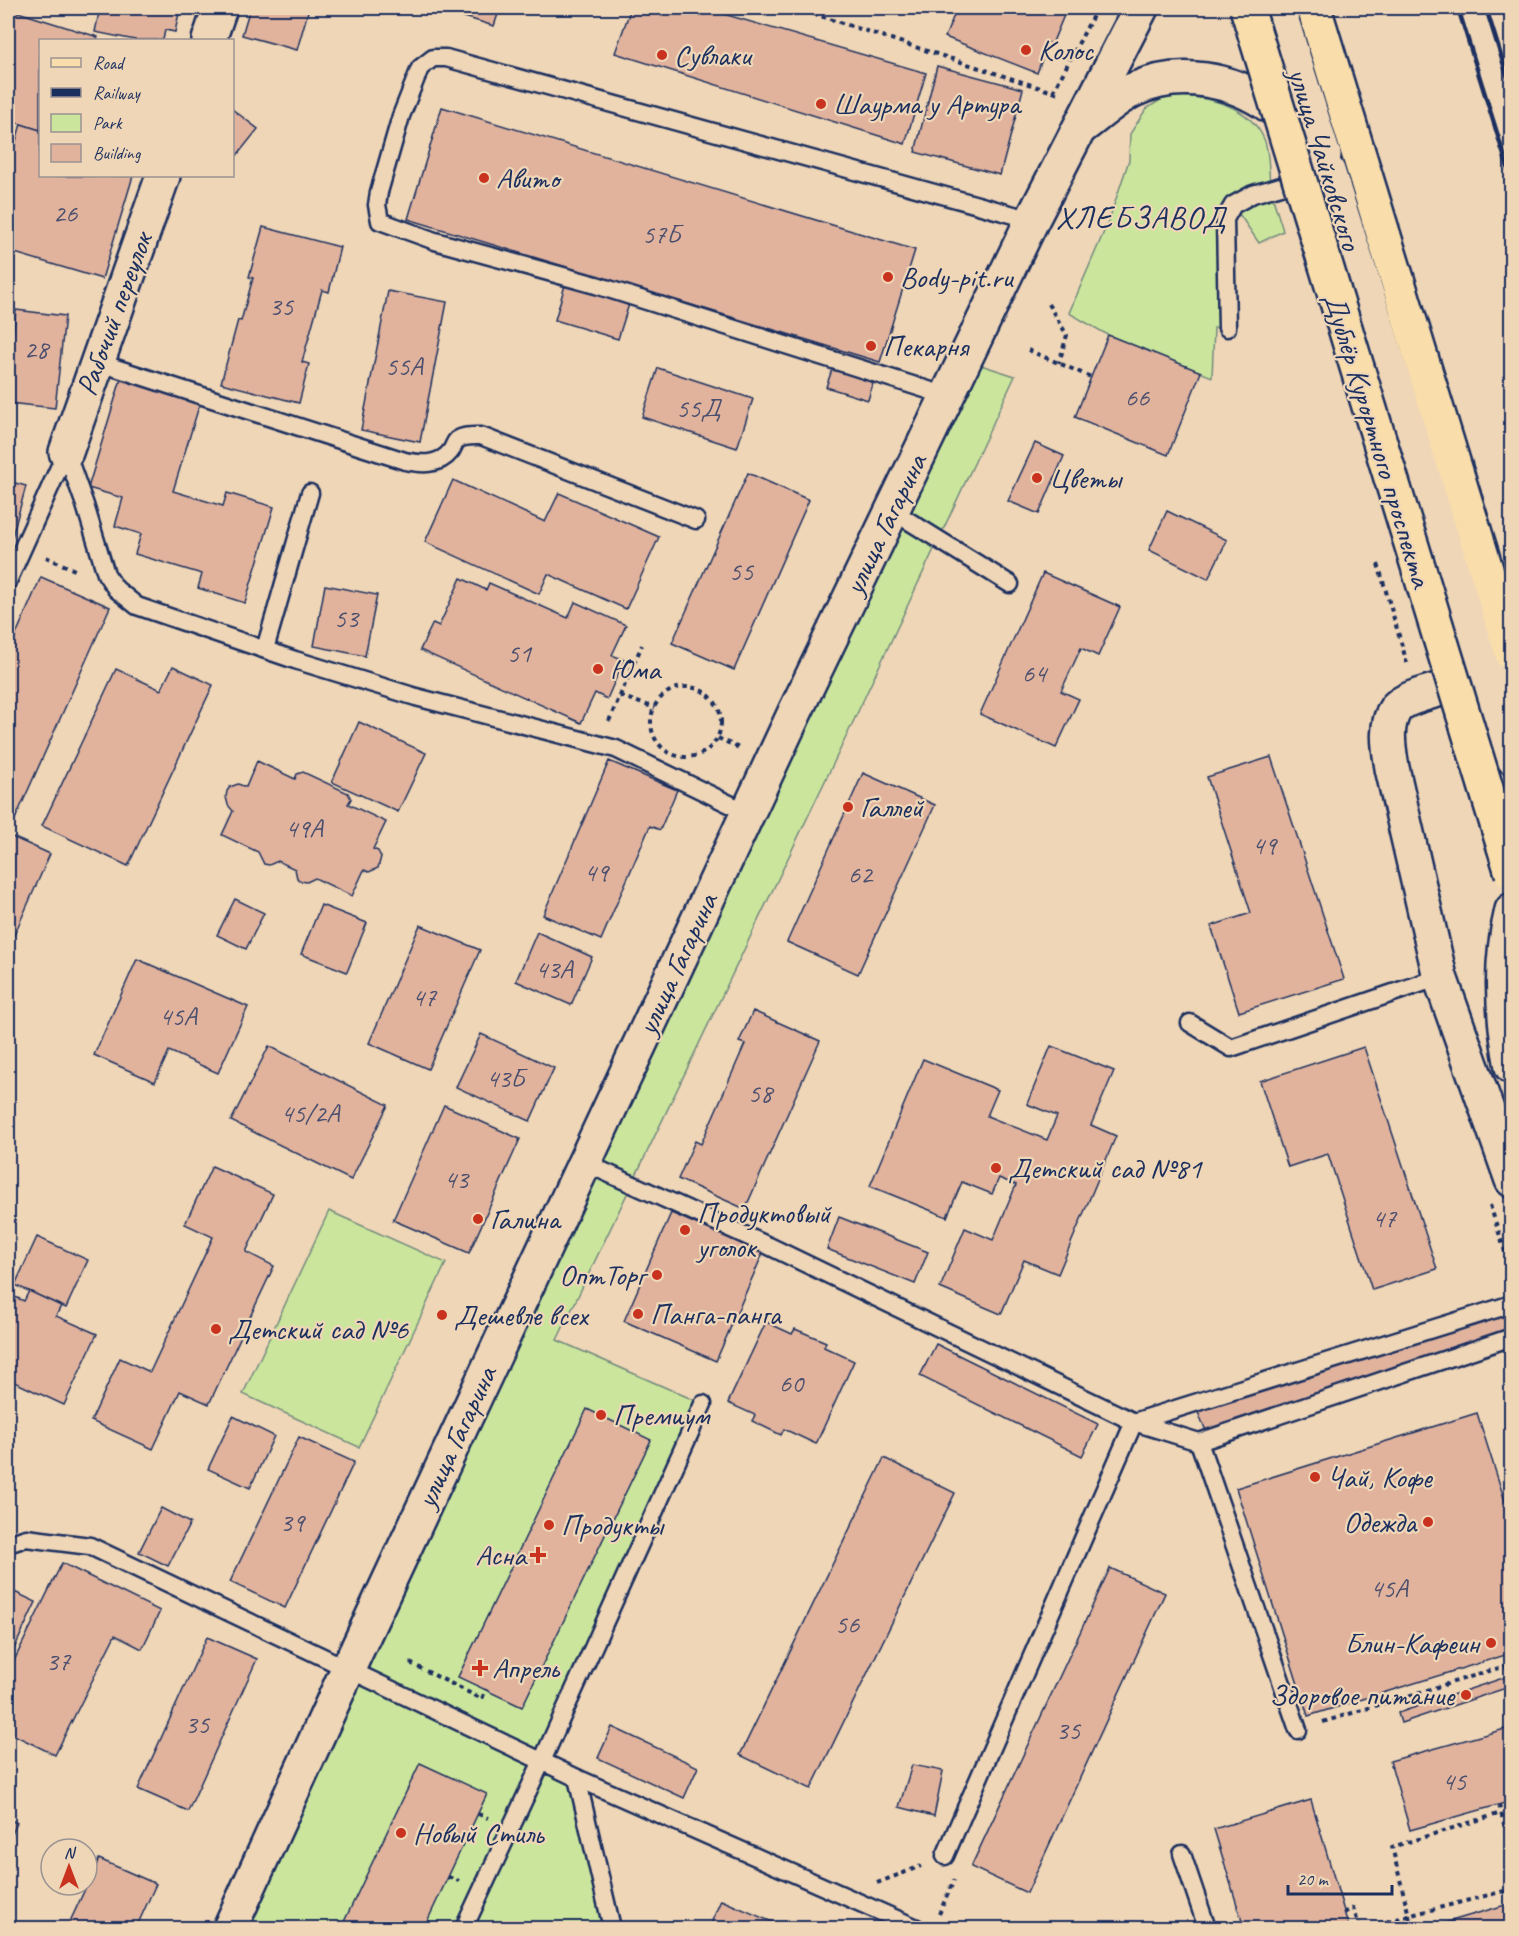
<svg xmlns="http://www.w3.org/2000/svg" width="1519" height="1936" font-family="Caveat,sans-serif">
<rect width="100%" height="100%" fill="#efd6b7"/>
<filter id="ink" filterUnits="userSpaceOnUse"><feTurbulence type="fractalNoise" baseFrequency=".0167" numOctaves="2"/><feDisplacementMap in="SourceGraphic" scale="12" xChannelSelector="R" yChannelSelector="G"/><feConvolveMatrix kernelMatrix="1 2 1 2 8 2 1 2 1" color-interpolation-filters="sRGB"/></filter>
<g filter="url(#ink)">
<g fill="#cbe69c" stroke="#738a7d" stroke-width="1.5">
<path d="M1181 96C1212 98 1250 107 1264 139 1270 152 1268 175 1271 190 1274 204 1279 217 1283 231L1259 243 1233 205 1227 328H1214L1212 377 1108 335 1069 313 1109 220 1129 160 1130 134 1146 109 1162 99Z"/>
<polygon points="965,360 1015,376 847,735 557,1340 703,1404 542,1761 577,1778 612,1928 230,1928"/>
<polygon points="329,1211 446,1263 359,1447 243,1394"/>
</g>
<g fill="#e1b39d" stroke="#1b2f5e" stroke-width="1.5">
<polygon points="100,8 180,8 175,32 165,30 163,40 135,40 95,32"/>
<polygon points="250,8 309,8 297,50 242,35"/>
<polygon points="435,8 500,8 494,26"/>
<polygon points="631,8 703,8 926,73 905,144 615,53"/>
<polygon points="957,8 1067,8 1052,44 1048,43 1037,73 945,37"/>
<polygon points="8,9 98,37 97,40 40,40 40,130 8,120"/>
<polygon points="937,66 1023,89 1000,175 915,152"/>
<polygon points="442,107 915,250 880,362 408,219"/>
<polygon points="232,109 258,129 234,159 232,158"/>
<polygon points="21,124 40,130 40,176 133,176 102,279 8,251 8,168"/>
<polygon points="263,227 340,247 329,292 322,290 302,362 309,364 299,403 221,383 238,320 241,321 253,278 249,277"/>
<polygon points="565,285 629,304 618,339 555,320"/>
<polygon points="388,291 447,302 420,442 361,430"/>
<polygon points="16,310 65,316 55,408 8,403 8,382"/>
<polygon points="1108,335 1201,372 1168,455 1075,417"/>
<polygon points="834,364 875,377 868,400 826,387"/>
<polygon points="658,368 753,399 737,448 642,417"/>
<polygon points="121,379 200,403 173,491 223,506 227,493 274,507 245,603 198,588 202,574 135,554 141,534 115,526 123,498 88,488"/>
<polygon points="1035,443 1064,456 1039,514 1008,501"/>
<polygon points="748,473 809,500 734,670 672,643"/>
<polygon points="453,480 545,522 559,493 659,537 626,609 548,574 539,594 425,542"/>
<polygon points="8,481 26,486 12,537 8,536"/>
<polygon points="1167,511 1227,540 1208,579 1149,550"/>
<polygon points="1043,573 1120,607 1098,656 1081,648 1061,691 1079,699 1056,748 980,714"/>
<polygon points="41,577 110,607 8,835 50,854 8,949 8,653"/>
<polygon points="461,578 486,590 489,583 568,618 575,602 626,625 612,655 624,660 607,699 595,693 581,723 420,650 433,623 439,626"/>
<polygon points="325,585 377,595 365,656 314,646"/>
<polygon points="173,666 213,685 128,866 42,826 116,669 161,690"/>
<polygon points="359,722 426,753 398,812 332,782"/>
<polygon points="1271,757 1344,979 1239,1012 1211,926 1251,913 1207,777"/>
<polygon points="257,761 295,779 297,774 303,772 348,793 351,799 348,804 386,822 373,849 378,851 381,857 378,868 369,872 364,870 352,896 315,878 307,882 300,881 297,878 295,869 278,861 269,865 264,864 258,852 222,835 233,811 228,805 226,797 227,791 230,787 238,784 246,787"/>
<polygon points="609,761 677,790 660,830 650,826 601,940 543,915"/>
<polygon points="863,773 935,805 858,974 787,942"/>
<polygon points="235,899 264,913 246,949 217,935"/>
<polygon points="321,905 367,923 347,972 301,954"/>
<polygon points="420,925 480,950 428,1069 369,1043"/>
<polygon points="537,932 592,957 571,1005 516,981"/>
<polygon points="137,959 248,1007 218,1073 169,1051 155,1082 94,1055"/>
<polygon points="753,1011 820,1041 745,1209 678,1179 695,1141 701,1144 745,1044 739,1042"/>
<polygon points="481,1034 554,1068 530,1121 456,1087"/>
<polygon points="269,1046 388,1105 351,1180 231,1121"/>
<polygon points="1051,1046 1114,1071 1091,1125 1116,1136 1058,1274 1024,1260 1001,1314 940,1288 965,1228 993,1240 1016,1185 999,1178 992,1194 962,1182 947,1217 870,1186 923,1059 998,1090 987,1116 1047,1140 1057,1116 1027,1104"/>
<polygon points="1364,1047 1437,1269 1372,1290 1328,1154 1288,1167 1260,1081"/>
<polygon points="444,1105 520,1139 469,1253 393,1220"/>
<polygon points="212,1166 273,1194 246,1252 274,1266 209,1404 180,1391 153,1449 91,1421 120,1358 150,1372 213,1237 185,1224"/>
<polygon points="671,1213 763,1253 716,1361 624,1321"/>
<polygon points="839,1217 928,1252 915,1284 827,1249"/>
<polygon points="37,1237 88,1260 66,1308 15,1285"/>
<polygon points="29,1291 61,1306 56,1316 97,1334 64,1405 8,1379 8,1294 24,1301"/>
<polygon points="1512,1308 1512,1331 1207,1433 1197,1410"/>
<polygon points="766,1322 792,1334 795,1329 826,1342 824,1347 854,1361 816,1444 784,1429 781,1435 752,1421 755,1415 728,1403"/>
<polygon points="936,1344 1098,1424 1082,1456 920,1376"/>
<polygon points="587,1409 651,1440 522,1707 458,1677"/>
<polygon points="1477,1413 1512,1523 1512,1653 1308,1716 1236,1488"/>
<polygon points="233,1416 274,1436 250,1488 208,1469"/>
<polygon points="299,1437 354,1462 285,1608 230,1582"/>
<polygon points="884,1458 955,1493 811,1789 740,1755"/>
<polygon points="161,1508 190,1523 168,1566 139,1552"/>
<polygon points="62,1563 160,1611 142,1649 115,1635 55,1755 8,1732 8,1673"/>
<polygon points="1110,1568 1165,1593 1027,1893 971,1867"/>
<polygon points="8,1589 36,1602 12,1653 8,1650"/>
<polygon points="207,1637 257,1659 188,1811 138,1789"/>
<polygon points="1512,1675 1512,1686 1401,1723 1398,1713"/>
<polygon points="612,1727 698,1767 684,1798 598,1758"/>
<polygon points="1512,1727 1512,1801 1410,1830 1390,1761"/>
<polygon points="420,1763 487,1794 424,1928 341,1928"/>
<polygon points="912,1765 943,1771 934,1816 899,1807"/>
<polygon points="1311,1800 1349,1928 1244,1928 1214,1829"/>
<polygon points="8,1819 17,1823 8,1843"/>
<polygon points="99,1859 156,1884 136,1928 67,1928"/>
<polygon points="721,1900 786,1928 709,1928"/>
<polygon points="1512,1903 1512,1928 1443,1928 1441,1924"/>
</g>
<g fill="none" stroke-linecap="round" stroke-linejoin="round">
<defs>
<g id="service">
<polyline points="1227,328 1225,219 1233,205 1253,194 1305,179"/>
<path d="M97 362 405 461C421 464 439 466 450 452 453 449 454 443 457 440 464 435 473 436 481 436L696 520"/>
<polyline points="947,396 596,285 435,241 380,221 377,205 379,192 401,116 420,68 433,58 446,58 1032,220"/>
<polyline points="66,452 85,505 106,574 116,589 137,606 295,660 416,697 616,749 748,813"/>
<polyline points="891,510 1010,584"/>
<polyline points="8,581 66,452"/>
<polyline points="265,649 310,493"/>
<polyline points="1190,1023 1231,1048 1440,977"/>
<polyline points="583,1162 769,1246 1134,1422 1199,1442"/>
<polyline points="8,1544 26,1538 90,1546 577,1778 917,1928"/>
<polyline points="1298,1730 1199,1442 1512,1337"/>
<polyline points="577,1778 612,1928"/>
<polyline points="1182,1854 1207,1928"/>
<polyline points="945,1856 1134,1422 1512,1304"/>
<polyline points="464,1928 542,1761 703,1404"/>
</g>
<g id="minor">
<polyline points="209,40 220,8"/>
<polyline points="66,452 163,176"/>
<path d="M1488 677C1469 683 1407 694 1396 708 1384 725 1389 749 1392 768L1440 977 1512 1180"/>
</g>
<g id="tertiary">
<polyline points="1278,8 1323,153"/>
<path d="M1080 128C1097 116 1114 99 1133 90 1179 69 1232 78 1273 108 1291 121 1307 140 1324 155"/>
<polyline points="1328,171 1488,677 1512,757"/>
<path d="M1512 910C1499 962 1502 1015 1512 1067"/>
</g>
<polyline id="secondary" points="230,1928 348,1669 795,712 1032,220 1141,8"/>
<polyline id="primary" points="1314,8 1512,654"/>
</defs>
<use href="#service" stroke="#1b2f5e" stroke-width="21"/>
<use href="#minor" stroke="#1b2f5e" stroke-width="38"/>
<use href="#tertiary" stroke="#1b2f5e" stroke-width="38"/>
<use href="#secondary" stroke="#1b2f5e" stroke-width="38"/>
<use href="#primary" stroke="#1b2f5e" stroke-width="38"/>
<g stroke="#1b2f5e" stroke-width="4" stroke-dasharray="4.5 4.5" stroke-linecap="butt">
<polyline points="796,8 1059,94"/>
<polyline points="1053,92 1097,8"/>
<polyline points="1048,304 1067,335 1059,363"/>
<polyline points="1028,350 1091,377"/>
<polyline points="46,557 77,571"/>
<polyline points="1378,564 1407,663"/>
<polyline points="8,628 16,633"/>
<circle cx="686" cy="722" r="35"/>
<polyline points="620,696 655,708"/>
<polyline points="609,721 642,645"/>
<polyline points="718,738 741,749"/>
<polyline points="1490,1205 1510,1267"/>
<polyline points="410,1663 482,1699 486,1689"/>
<polyline points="1323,1722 1512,1664"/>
<polyline points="1499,1805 1512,1855"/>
<polyline points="478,1814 488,1818"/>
<polyline points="448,1877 459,1881"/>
<polyline points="877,1883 921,1866"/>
<polyline points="1344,1913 1353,1908 1360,1928"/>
<polyline points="939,1914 954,1880"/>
<polyline points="1361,1928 1512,1889"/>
<polyline points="1412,1928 1392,1847 1501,1813"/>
</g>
<use href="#service" stroke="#efd6b7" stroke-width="16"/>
<use href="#minor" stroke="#efd6b7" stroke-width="33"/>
<use href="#tertiary" stroke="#efd6b7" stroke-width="33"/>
<use href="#secondary" stroke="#efd6b7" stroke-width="33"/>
<use href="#primary" stroke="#f9ddab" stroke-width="33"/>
<g stroke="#1b2f5e" stroke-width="4.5">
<polyline points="1458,8 1512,181"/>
<polyline points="1486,8 1512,91"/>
</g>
<defs>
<polyline id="primary-bridge" points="1247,8 1512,873"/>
</defs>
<use href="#primary-bridge" stroke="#1b2f5e" stroke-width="38" stroke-linecap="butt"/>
<use href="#primary-bridge" stroke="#f9ddab" stroke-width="33"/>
</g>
</g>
<g fill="#c8321e" stroke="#efd6b7" stroke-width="2">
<circle cx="1026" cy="50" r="6"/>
<circle cx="662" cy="55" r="6"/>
<circle cx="821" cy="104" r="6"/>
<circle cx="484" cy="178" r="6"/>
<circle cx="888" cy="277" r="6"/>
<circle cx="871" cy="346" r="6"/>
<circle cx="1037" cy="478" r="6"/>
<circle cx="598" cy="669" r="6"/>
<circle cx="848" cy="807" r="6"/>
<circle cx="996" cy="1168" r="6"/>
<circle cx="478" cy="1219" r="6"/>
<circle cx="685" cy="1230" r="6"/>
<circle cx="657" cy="1275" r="6"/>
<circle cx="638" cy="1314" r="6"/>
<circle cx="442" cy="1315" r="6"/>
<circle cx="216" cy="1329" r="6"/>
<circle cx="601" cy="1415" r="6"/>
<circle cx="1315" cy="1477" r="6"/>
<circle cx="1428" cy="1522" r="6"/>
<circle cx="549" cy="1525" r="6"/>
<path d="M535 1546h6v6h6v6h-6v6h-6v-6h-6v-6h6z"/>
<circle cx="1491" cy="1643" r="6"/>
<path d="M477 1659h6v6h6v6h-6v6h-6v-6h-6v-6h6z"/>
<circle cx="1466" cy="1695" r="6"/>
<circle cx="401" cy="1833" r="6"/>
</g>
<g text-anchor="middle" stroke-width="4.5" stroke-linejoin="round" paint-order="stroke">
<g font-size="27" fill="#4c506e">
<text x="65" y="222">26</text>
<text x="661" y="243">57Б</text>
<text x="281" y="315">35</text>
<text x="36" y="358">28</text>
<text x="404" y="375">55А</text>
<text x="1137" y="406">66</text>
<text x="698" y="417">55Д</text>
<text x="741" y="580">55</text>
<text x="346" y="627">53</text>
<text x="519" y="662">51</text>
<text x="1034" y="682">64</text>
<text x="304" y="837">49А</text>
<text x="1264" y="854">49</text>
<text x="596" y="881">49</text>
<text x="860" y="883">62</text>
<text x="554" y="978">43А</text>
<text x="424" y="1006">47</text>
<text x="178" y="1025">45А</text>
<text x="505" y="1087">43Б</text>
<text x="760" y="1102">58</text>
<text x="310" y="1122">45/2А</text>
<text x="456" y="1188">43</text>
<text x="1384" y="1227">47</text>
<text x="791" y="1392">60</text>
<text x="292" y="1531">39</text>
<text x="1389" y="1597">45А</text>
<text x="847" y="1633">56</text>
<text x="58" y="1670">37</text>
<text x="197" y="1733">35</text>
<text x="1068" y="1739">35</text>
<text x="1454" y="1790">45</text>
</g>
<g font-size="30" fill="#1b2f5e" stroke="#efd6b7" text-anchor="start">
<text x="1038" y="60">Колос</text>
<text x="674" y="65">Сувлаки</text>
<text x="833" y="114">Шаурма у Артура</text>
<text x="496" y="188">Авито</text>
<text x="900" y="287">Body-pit.ru</text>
<text x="883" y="356">Пекарня</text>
<text x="1049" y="488">Цветы</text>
<text x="610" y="679">Юма</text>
<text x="860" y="817">Галлей</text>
<text x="1008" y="1178">Детский сад №81</text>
<text x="697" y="1223">Продуктовый<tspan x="697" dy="34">уголок</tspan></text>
<text x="490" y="1229">Галина</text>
<text x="645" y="1285" text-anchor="end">ОптТорг</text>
<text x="650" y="1324">Панга-панга</text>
<text x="454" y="1325">Дешевле всех</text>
<text x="228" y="1339">Детский сад №6</text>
<text x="613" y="1425">Премиум</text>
<text x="1327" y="1487">Чай, Кофе</text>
<text x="1416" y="1532" text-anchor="end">Одежда</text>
<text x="561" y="1535">Продукты</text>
<text x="526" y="1565" text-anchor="end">Асна</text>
<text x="1479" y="1653" text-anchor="end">Блин-Кафеин</text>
<text x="492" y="1678">Апрель</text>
<text x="1454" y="1705" text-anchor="end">Здоровое питание</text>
<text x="413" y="1843">Новый Стиль</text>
</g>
<g font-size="30" fill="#1b2f5e" stroke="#efd6b7">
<text transform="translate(1325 159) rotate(73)" y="10">улица Чайковского</text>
<text transform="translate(114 314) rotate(-70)" y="10">Рабочий переулок</text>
<text transform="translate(1378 440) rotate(73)" y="10">Дублёр Курортного проспекта</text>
<text transform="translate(885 524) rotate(-64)" y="10">улица Гагарина</text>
<text transform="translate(677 964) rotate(-65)" y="10">улица Гагарина</text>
<text transform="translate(456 1437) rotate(-65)" y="10">улица Гагарина</text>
</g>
<g font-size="32" letter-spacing="1.5" fill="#1b2f5e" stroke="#efd6b7">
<text x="1141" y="228">ХЛЕБЗАВОД</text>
</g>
</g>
<rect width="1519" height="1936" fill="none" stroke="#efd6b7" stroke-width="30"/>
<rect x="15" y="15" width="1489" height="1906" fill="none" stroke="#1b2f5e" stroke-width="2" filter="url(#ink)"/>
<rect x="39" y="39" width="195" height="138" fill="#efd6b7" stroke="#9a9393" stroke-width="1.5"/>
<rect x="51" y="58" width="30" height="9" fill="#f9ddab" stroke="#9a9393" stroke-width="1.5"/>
<text x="93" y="69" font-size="18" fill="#1b2f5e">Road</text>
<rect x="51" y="88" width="30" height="9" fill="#1b2f5e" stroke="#9a9393" stroke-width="1.5"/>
<text x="93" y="99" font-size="18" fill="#1b2f5e">Railway</text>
<rect x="51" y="114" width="30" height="18" fill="#cbe69c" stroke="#9a9393" stroke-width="1.5"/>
<text x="93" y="129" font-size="18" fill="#1b2f5e">Park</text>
<rect x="51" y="144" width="30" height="18" fill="#e1b39d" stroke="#9a9393" stroke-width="1.5"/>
<text x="93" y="159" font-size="18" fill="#1b2f5e">Building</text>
<g transform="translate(69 1867)"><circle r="28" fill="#efd6b7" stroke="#9a9393" stroke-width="1.5"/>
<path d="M0-4.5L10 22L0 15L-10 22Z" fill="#c8321e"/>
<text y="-9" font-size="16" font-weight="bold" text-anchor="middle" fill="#1b2f5e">N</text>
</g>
<path d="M1288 1885v9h104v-9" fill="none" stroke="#1b2f5e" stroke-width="3"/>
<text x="1297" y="1885" font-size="18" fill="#1b2f5e" stroke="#efd6b7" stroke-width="4.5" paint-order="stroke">20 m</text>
</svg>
